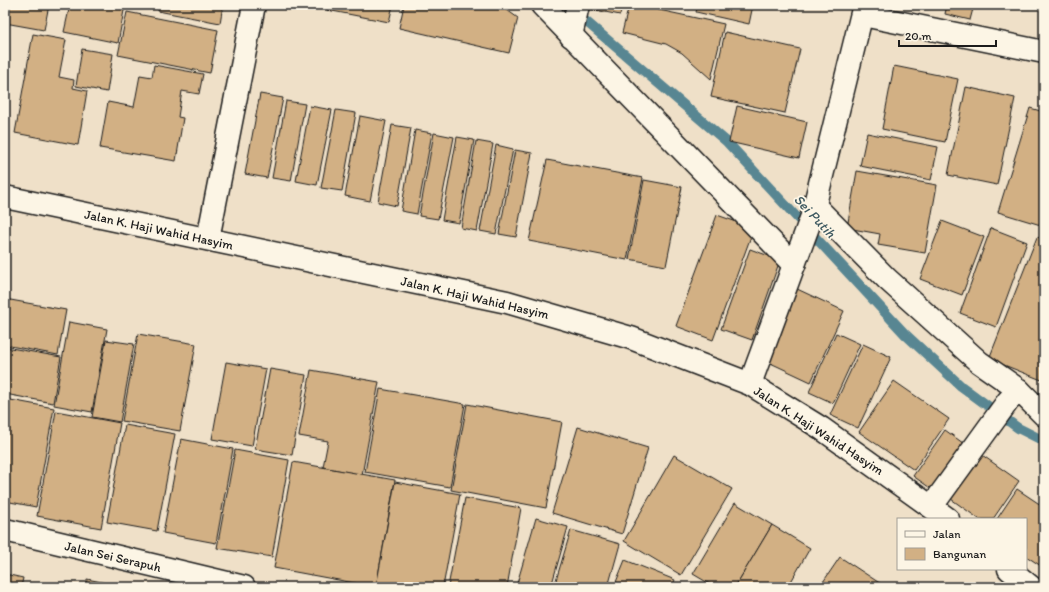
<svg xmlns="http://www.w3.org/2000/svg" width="1049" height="592" font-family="Itim,sans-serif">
<rect width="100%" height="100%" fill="#efe0c8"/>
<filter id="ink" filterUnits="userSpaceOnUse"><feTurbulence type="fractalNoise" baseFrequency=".025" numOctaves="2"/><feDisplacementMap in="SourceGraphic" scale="8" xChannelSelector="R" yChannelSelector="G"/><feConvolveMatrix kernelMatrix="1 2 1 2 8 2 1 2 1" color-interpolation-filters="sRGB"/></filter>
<g filter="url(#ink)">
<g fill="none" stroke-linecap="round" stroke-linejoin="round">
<polyline stroke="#598692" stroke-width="10" points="575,12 727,142 905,334 961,386 1018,428 1044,441"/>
</g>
<g fill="#d2b084" stroke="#1c1c1c">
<polygon points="5,5 49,5 44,30 5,23"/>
<polygon points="70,5 125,5 118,43 64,32"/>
<polygon points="159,5 223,5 220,23 158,11"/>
<polygon points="303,5 321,5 320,8"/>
<polygon points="328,5 393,5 389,22 327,10"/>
<polygon points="404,5 500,5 518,18 509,53 399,28"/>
<polygon points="586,5 622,5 620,15 585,8"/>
<polygon points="629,5 636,5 724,24 711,79 682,53 666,44 622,33"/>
<polygon points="698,5 753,5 749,24 696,12"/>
<polygon points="947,5 974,5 970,20 945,14"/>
<polygon points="127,12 218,30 210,73 118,55"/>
<polygon points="725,32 800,49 785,113 711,97"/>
<polygon points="33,34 66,40 59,77 74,80 73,88 87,91 78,145 15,133"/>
<polygon points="82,49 113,54 107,92 76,86"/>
<polygon points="154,65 203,74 199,94 182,91 178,117 183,118 176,161 100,148 108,102 134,107 140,75 152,77"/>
<polygon points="894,66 958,79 945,142 882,129"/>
<polygon points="966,87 1015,98 997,185 948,175"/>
<polygon points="260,94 283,98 267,178 245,174"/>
<polygon points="286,101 305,104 291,181 272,178"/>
<polygon points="310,106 332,110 317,185 296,181"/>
<polygon points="737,106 807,122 799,158 729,142"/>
<polygon points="1030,108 1044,112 1044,226 998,212"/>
<polygon points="336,110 356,113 342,191 321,188"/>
<polygon points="360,116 386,121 370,201 345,196"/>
<polygon points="392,125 411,128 397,206 378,202"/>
<polygon points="415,130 432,133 417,214 401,211"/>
<polygon points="434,133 454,137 438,219 419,216"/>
<polygon points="867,133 938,147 931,180 860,166"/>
<polygon points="457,137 474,140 459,223 442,220"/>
<polygon points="476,141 493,144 477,231 461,228"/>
<polygon points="496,145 513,149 496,234 480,231"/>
<polygon points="515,150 532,153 516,237 499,234"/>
<polygon points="547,160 643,178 627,260 529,241"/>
<polygon points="857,171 937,185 925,253 878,245 880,234 847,228"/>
<polygon points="644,180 682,187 666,266 629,259"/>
<polygon points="717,215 754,228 713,340 676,326"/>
<polygon points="942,221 984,237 962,295 920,279"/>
<polygon points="991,228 1027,242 996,327 960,313"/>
<polygon points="1037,237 1044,239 1044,381 989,359"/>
<polygon points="750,249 780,260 752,340 721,329"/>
<polygon points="795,288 844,311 811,382 762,359"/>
<polygon points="5,299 66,310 58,355 5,345"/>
<polygon points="69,322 107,329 92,412 54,405"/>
<polygon points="836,333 860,344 833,403 809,392"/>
<polygon points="138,334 196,344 180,431 122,421"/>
<polygon points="106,340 134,344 120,422 92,417"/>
<polygon points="863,344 891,357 858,428 830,415"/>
<polygon points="5,347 61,357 53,403 5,394"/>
<polygon points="226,362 266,369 252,446 212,439"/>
<polygon points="270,369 306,375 292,455 255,449"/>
<polygon points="311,370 379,382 362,475 323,467 328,441 299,436"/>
<polygon points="894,381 949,419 914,470 859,432"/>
<polygon points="380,389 465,404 450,487 365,472"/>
<polygon points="5,399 54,408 36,507 5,501"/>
<polygon points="467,404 562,422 546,508 451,490"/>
<polygon points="56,411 120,423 101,528 37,516"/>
<polygon points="125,425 175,434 157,531 107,522"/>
<polygon points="578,427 648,448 622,534 552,513"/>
<polygon points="945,430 967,446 936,492 913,476"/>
<polygon points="181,439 233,449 216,543 163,533"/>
<polygon points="235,450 289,460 272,557 217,548"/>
<polygon points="674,455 732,489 681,575 624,541"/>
<polygon points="982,455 1019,481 993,519 979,519 951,499"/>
<polygon points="293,462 395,480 376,587 274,568"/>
<polygon points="395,482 460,494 443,587 376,587"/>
<polygon points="1017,489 1044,507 1044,562 1041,566 1026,556 1026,519 997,519"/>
<polygon points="465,498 521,508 507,587 448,587"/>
<polygon points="735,503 772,525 735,587 715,587 693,574"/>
<polygon points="536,518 568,527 551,587 516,587"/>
<polygon points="772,525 810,548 788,587 735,587"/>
<polygon points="571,530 620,544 608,587 554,587"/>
<polygon points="840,557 881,584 879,587 825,587 821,585"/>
<polygon points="625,560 675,580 672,587 614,587"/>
<polygon points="5,574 23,578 21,587 5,587"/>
<polygon points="87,579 111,584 110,587 86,587"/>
<polygon points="793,582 801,587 790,587"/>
</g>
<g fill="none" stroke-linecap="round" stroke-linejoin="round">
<defs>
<g id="minor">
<polyline points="542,5 794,265"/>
<polyline points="863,15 1044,52"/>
<polyline points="571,36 578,5"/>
<polyline points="5,197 507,302 631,338 750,384 821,428 948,519"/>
<polyline points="814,205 887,279 979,362 1019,390 1044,415"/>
<polyline points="208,239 254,5"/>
<polyline points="750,384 812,216 864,5"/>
<polyline points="932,506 1008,401 1019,390"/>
<polyline points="5,530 244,587"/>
<polyline points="1009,569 1031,587"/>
</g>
</defs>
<use href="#minor" stroke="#1c1c1c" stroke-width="25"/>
<use href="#minor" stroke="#fcf5e5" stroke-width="22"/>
</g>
</g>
<g text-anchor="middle" stroke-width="3.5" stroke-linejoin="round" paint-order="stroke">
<g font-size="13" fill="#1c1c1c" stroke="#fcf5e5">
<text transform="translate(159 229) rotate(12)" y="5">Jalan K. Haji Wahid Hasyim</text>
<text transform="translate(475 297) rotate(13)" y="5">Jalan K. Haji Wahid Hasyim</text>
<text transform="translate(819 430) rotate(33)" y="5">Jalan K. Haji Wahid Hasyim</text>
<text transform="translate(113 556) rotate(13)" y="5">Jalan Sei Serapuh</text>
</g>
<g font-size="14" font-style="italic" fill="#3f5a61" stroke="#fcf5e5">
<text transform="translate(815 216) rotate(47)" y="5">Sei Putih</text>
</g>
</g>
<rect width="1049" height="592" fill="none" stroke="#fcf5e5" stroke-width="20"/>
<rect x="10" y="10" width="1029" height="572" fill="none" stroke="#1c1c1c" stroke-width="1.5" filter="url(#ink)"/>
<rect x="897" y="518" width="130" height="52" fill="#fcf5e5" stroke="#a29e95"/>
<rect x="905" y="531" width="20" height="6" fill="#fcf5e5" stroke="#a29e95"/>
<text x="933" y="538" font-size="12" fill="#1c1c1c">Jalan</text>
<rect x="905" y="548" width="20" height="12" fill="#d2b084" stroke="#a29e95"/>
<text x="933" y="558" font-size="12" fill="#1c1c1c">Bangunan</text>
<path d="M899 40v6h97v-6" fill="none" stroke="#1c1c1c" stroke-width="2"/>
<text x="905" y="40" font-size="12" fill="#1c1c1c" stroke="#fcf5e5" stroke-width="3" paint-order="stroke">20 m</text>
</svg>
